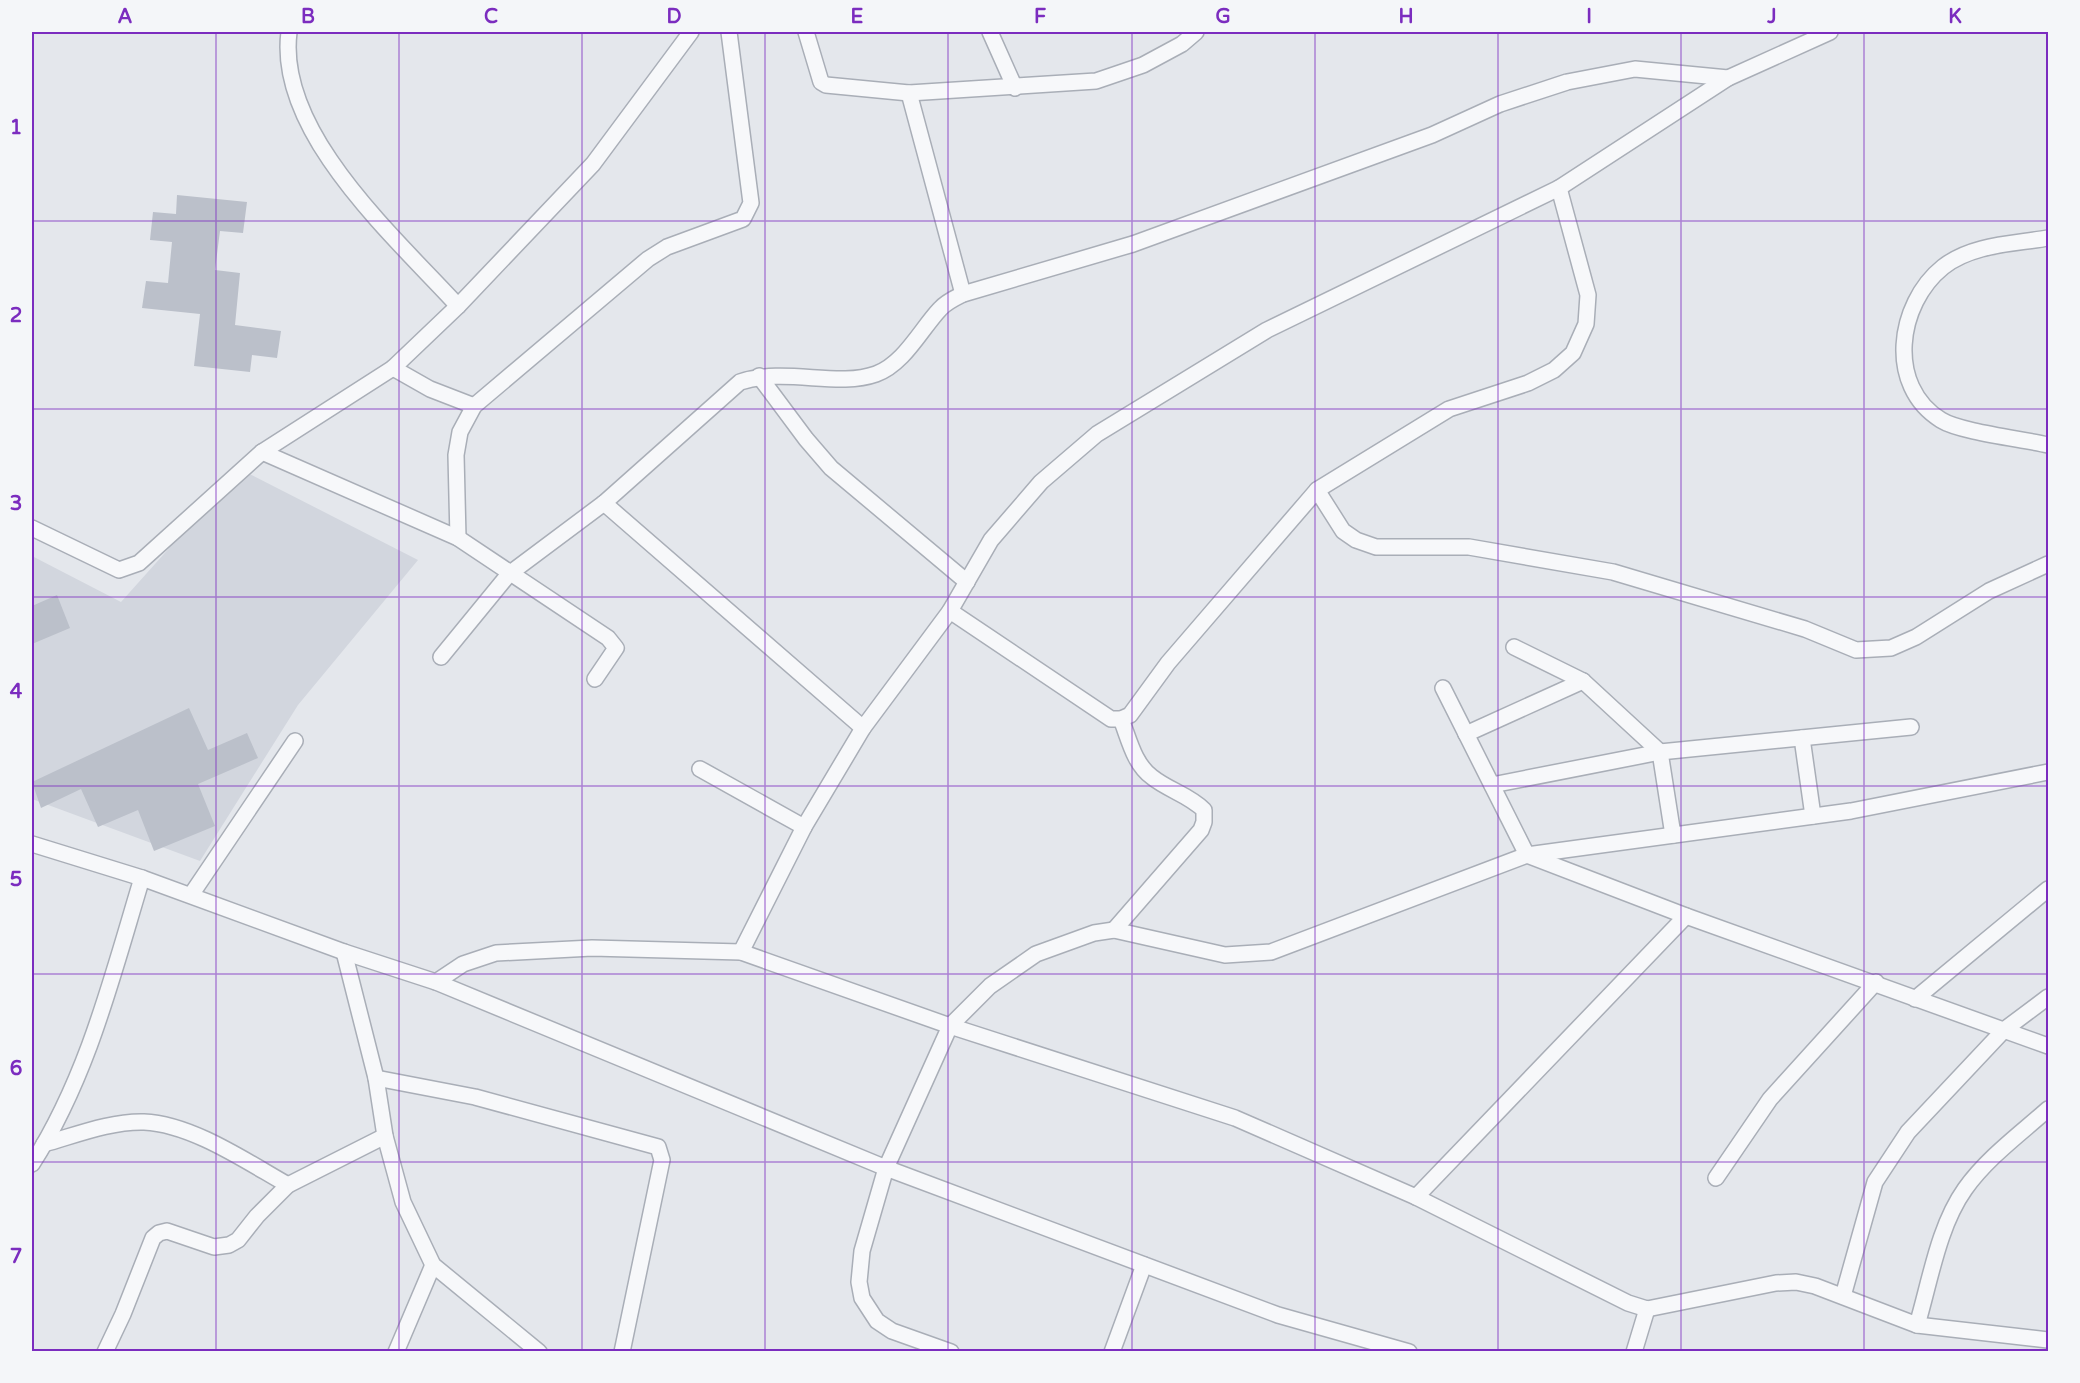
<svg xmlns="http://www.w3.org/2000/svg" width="2080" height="1383" font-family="'Varela Round',sans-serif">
<rect width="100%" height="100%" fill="#e4e7ec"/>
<polygon fill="#d2d6de" points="240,469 418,560 298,705 200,861 32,799 32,556 121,602"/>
<g fill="#bbc0ca">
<polygon points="177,195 247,202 243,233 220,231 215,270 240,273 235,325 281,331 277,358 252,355 250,372 194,366 200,314 142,308 146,281 168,283 172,242 150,240 153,212 176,214"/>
<polygon points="57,595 70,628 32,644 32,606"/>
<polygon points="189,708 208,750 247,733 258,758 198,784 215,826 154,851 138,810 98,827 81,789 41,808 32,782"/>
</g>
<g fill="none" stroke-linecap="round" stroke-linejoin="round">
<defs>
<g id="minor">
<path d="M289 32C276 133 396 238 458 306"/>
<polyline points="806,32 821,82 826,85 909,93 1096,81 1143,65 1182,44 1196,32"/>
<polyline points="990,32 1015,88"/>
<polyline points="909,93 963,294"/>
<path d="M2048 238C2014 244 1972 244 1943 267 1897 304 1886 386 1941 420 1960 432 2023 439 2048 445"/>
<polyline points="393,368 430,389 474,406"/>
<polyline points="759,376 806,439 831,468 967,582"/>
<polyline points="262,452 458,538 608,638 616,648 595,679"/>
<polyline points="1317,490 1343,531 1356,540 1376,547 1469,547 1613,572 1805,629 1856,650 1891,648 1916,637 1989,591 2048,564"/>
<polyline points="604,503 863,728"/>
<polyline points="32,528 119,570 139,563 262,452 393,368 458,306 593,164 691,32"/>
<polyline points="458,538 456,455 460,432 474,406 648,259 667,247 743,219 751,203 729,32"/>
<polyline points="950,611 1111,719 1121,719 1130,715 1168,663 1317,490 1449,409 1528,383 1554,370 1573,353 1586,324 1588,295 1559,188"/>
<polyline points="1514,647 1583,681 1660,752 1673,835"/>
<path d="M441 657 509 574 604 503 740 382C786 367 837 388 876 374 904 364 921 329 940 309 946 302 955 298 963 294L1133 244 1432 135 1500 104 1567 82 1635 69 1728 78"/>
<polyline points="1443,688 1527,855 1851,811 2048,772"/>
<polyline points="1466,734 1583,681"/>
<polyline points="1802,738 1813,816"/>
<polyline points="700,769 804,827"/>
<polyline points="1492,785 1660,752 1911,727"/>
<polyline points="32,844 142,878 344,952 436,982 886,1168 1278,1315 1409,1352"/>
<polyline points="191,895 295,741"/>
<path d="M1114 930 1201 830 1204 822V810C1189 795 1168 790 1152 777 1134 764 1129 739 1121 719"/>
<polyline points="344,952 376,1078 385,1136 403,1202 433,1265 539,1352"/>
<polyline points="741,952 804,827 863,728 950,611 991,540 1041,482 1097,434 1267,330 1559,188 1728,78 1830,32"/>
<polyline points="436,982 463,964 496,953 592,948 741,952 950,1026 1235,1118 1416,1197 1628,1303 1647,1309 1776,1283 1796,1282 1815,1286 1917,1325 2048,1340"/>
<polyline points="1915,999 2048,889"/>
<polyline points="376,1078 475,1097 658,1147 662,1160 622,1352"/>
<path d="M44 1144C76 1135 111 1121 144 1122 192 1124 247 1162 288 1185"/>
<path d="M32 1164C88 1076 112 977 142 878"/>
<polyline points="1716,1178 1770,1099 1876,982"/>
<polyline points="1416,1197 1686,916"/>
<polyline points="1843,1296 1875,1182 1908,1132 2004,1030 2048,997"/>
<path d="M1917 1325C1930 1282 1938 1227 1965 1189 1987 1158 2020 1134 2048 1109"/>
<polyline points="105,1352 123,1314 153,1238 159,1233 167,1231 214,1247 229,1245 238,1240 257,1216 288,1185 385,1136"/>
<polyline points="396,1352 433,1265"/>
<polyline points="951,1352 892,1331 877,1321 862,1298 859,1282 862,1251 886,1168 950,1026 990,986 1036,954 1094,933 1114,930 1225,955 1271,952 1527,855 1686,916 2048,1046"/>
<polyline points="1112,1352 1144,1265"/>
<polyline points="1634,1352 1647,1309"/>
</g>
</defs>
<use href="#minor" stroke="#a9aeb7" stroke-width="18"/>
<use href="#minor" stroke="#f7f8fa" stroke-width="15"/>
</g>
<path fill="none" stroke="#7b2cbf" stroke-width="1.5" stroke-opacity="0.55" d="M216 32V1352M399 32V1352M582 32V1352M765 32V1352M948 32V1352M1132 32V1352M1315 32V1352M1498 32V1352M1681 32V1352M1864 32V1352M32 221H2048M32 409H2048M32 597H2048M32 786H2048M32 974H2048M32 1162H2048"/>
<rect width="2080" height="1383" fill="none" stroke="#f4f6f9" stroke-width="66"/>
<rect x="33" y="33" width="2014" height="1317" fill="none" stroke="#7b2cbf" stroke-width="2"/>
<g font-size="20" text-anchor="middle" font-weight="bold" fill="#7b2cbf">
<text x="125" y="23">A</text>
<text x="308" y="23">B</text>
<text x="491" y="23">C</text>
<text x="674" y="23">D</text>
<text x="857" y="23">E</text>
<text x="1040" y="23">F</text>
<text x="1223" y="23">G</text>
<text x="1406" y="23">H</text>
<text x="1589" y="23">I</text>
<text x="1772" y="23">J</text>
<text x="1955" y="23">K</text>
<text x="16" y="134">1</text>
<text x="16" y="322">2</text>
<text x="16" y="510">3</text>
<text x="16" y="698">4</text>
<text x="16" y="886">5</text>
<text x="16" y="1075">6</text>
<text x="16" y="1263">7</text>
</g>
</svg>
